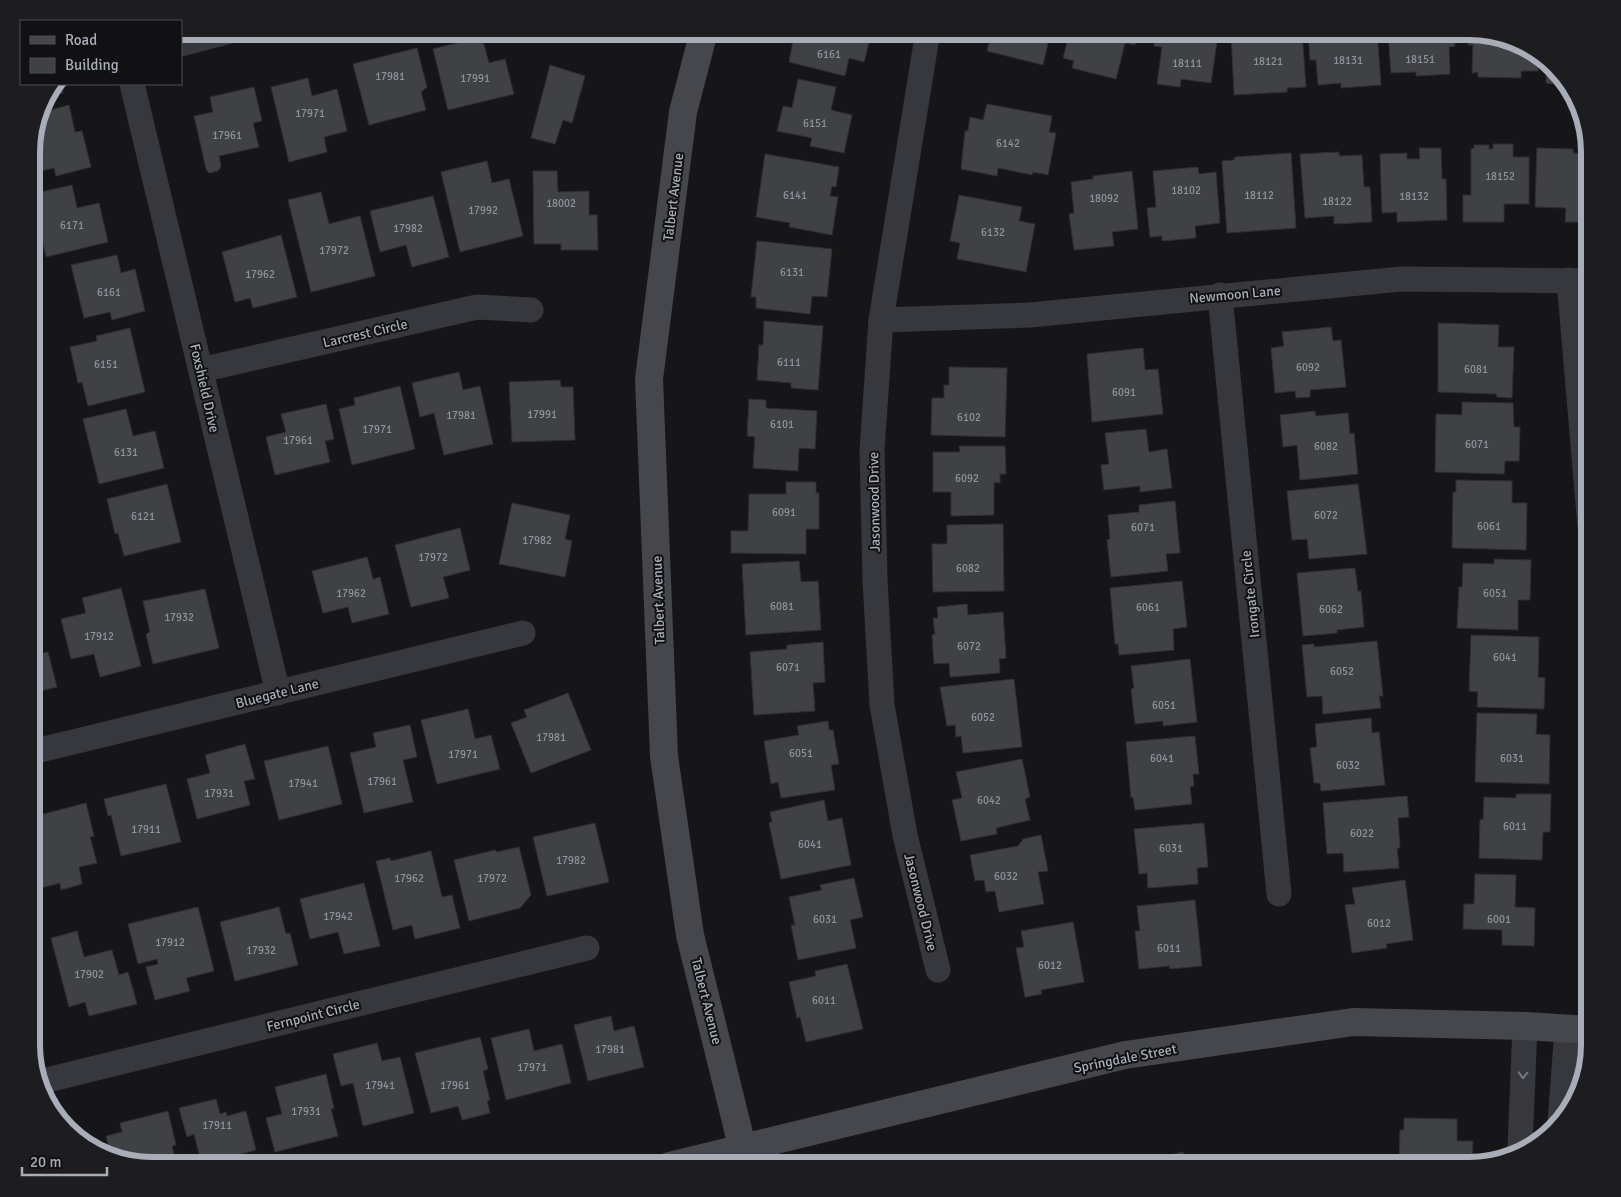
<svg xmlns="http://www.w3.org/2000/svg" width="1621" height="1197" font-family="Signika,sans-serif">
<rect width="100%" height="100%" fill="#161618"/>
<g fill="#404145" stroke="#303034">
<polygon points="795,31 872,31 864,62 849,58 845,76 789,62"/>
<polygon points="983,31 1051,31 1043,65 987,51 989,43 981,40"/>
<polygon points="1070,31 1138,31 1135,45 1125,43 1116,79 1072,68 1074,61 1063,58"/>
<polygon points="1156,31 1197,31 1196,38 1217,41 1211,83 1181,79 1180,87 1157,84 1162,47 1154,46"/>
<polygon points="1231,31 1302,33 1306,87 1287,88 1287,92 1234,95"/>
<polygon points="1308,31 1377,31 1381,85 1341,88 1341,83 1318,85 1316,60 1310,60"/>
<polygon points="1388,31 1454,31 1455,46 1449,47 1450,74 1416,76 1416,72 1391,73"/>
<polygon points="1468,31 1508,38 1538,54 1538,71 1521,71 1521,78 1478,77 1478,72 1472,73 1473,45 1468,45"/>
<polygon points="482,37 489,63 505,59 514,94 448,110 433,49"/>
<polygon points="417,48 427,87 421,92 426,110 369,125 353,64"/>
<polygon points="1547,62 1567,86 1546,83"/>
<polygon points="550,65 585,76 572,123 563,120 555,144 531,138"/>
<polygon points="308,78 312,96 337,89 347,131 324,137 327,152 289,162 271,87"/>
<polygon points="798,79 836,87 831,110 852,115 844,153 810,146 812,138 777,131 783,106 792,108"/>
<polygon points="55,84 61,84 63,93 44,97"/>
<polygon points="254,87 262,121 253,123 259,147 219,156 221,166 218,171 209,173 206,169 194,116 213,112 210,97"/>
<polygon points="987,104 1052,116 1049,132 1056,133 1048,175 1033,172 1032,175 998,168 997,176 961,169 965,131 968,131 970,117 983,120"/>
<polygon points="69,105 75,132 82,131 91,167 56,176 54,168 32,173 32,144 40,113"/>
<polygon points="1493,144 1513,144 1513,157 1529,157 1529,204 1504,204 1504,222 1463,222 1463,195 1471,195 1471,149 1474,148 1474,145 1489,145 1489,149 1493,149"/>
<polygon points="1419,148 1441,148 1442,179 1446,179 1447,220 1397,222 1397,212 1382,213 1380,154 1407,153 1407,159 1420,159"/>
<polygon points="1537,148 1573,149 1573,153 1590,154 1590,222 1565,222 1566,208 1535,207"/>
<polygon points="1339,152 1339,156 1362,155 1364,187 1370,187 1372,222 1334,224 1334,216 1305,218 1300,154"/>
<polygon points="1291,153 1296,228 1227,233 1222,161 1234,160 1235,157"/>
<polygon points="765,154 839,167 836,187 832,186 830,196 838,197 832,235 789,227 790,223 756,217"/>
<polygon points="487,161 492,183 509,179 523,236 460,252 441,172"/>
<polygon points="1198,167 1199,174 1216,172 1220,223 1195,226 1196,238 1162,241 1162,236 1150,237 1147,208 1156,207 1153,171"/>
<polygon points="533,171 557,171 558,192 589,191 589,215 597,215 598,250 561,250 561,244 534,244"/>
<polygon points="1132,171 1138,229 1112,232 1114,246 1074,250 1069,214 1074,213 1071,182 1093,179 1093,176"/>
<polygon points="72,185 77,208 99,203 108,242 46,257 32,194"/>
<polygon points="321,192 329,224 360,216 375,276 311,292 288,200"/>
<polygon points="959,195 1022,207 1019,221 1035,224 1026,272 957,259 960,243 950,241"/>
<polygon points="433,196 449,257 412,267 406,245 380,252 370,211"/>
<polygon points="281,235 297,297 253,308 250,298 235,302 222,252"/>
<polygon points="757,241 832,249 827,297 812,296 810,314 756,308 756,297 751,297"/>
<polygon points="117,255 121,273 135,269 145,311 112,320 110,312 84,318 71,265"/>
<polygon points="764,321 823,326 818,390 791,388 791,383 757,380 759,345 763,345"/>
<polygon points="1438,323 1499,325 1498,347 1514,347 1512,398 1497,397 1496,394 1438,392"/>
<polygon points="1331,327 1333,341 1341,340 1346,387 1310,390 1310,397 1296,398 1295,391 1275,393 1271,348 1284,346 1282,332"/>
<polygon points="130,328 145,392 88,406 82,382 78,383 70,347 97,341 96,336"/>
<polygon points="1143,348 1145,370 1158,369 1163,414 1092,422 1087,354"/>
<polygon points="949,367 1007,368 1005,437 931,435 932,398 944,398 944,385 949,385"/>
<polygon points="459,372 463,390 480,386 493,444 444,455 434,413 420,417 412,383"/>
<polygon points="560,380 561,387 573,387 575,440 512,442 509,382"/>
<polygon points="400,386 415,449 352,465 339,409 355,405 354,398"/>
<polygon points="749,399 766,400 766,408 817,411 815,449 799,448 798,471 753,468 755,437 747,436"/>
<polygon points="1462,402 1513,403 1514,427 1520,427 1519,461 1505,461 1504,474 1435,472 1436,414 1462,415"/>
<polygon points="326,404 334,439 325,441 330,462 275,475 266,437 286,432 281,414"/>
<polygon points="126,409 133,436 155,431 164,468 99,484 83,419"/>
<polygon points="1315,411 1316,416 1348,413 1350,434 1354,433 1358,474 1300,480 1297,445 1283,447 1280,415"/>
<polygon points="1146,429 1149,452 1167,449 1172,488 1140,492 1140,486 1104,490 1101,465 1109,464 1105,433"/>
<polygon points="959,446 1005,446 1006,474 1000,474 1000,483 994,482 994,515 951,516 951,492 933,492 933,452 960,452"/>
<polygon points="1456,480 1512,481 1512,503 1527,503 1526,550 1452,548 1453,492 1456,492"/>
<polygon points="786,482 816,482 816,493 819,493 819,529 806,529 806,554 731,553 731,531 748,531 749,494 786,494"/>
<polygon points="167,484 181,542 124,556 118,533 115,534 107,499"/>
<polygon points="1358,484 1367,554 1309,559 1307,539 1292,540 1287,491"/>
<polygon points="1175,501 1180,553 1166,554 1168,571 1111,577 1107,540 1110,539 1108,515 1139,512 1139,505"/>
<polygon points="512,503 570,515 565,539 572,541 565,577 499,564"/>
<polygon points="1003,524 1004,591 933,592 932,544 947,544 947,525"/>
<polygon points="460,528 470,570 443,577 449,598 411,607 395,545"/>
<polygon points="32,553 36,574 32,575"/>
<polygon points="367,557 373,579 380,577 389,614 352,623 348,607 323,613 312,571"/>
<polygon points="1494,559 1531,560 1530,600 1518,600 1518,630 1457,628 1459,587 1462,587 1463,563 1494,564"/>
<polygon points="799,561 801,582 818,581 821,630 746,635 742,564"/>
<polygon points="1355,568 1358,591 1361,591 1364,627 1337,630 1337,633 1303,636 1297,573"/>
<polygon points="1182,581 1187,627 1173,629 1174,650 1119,655 1118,644 1115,644 1110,588"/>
<polygon points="121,588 141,666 100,677 94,654 71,659 61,619 86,613 82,598"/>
<polygon points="205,589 219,648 153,664 146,634 150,632 143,601"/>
<polygon points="967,604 968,615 1003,612 1006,658 999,659 1000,673 950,677 949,663 934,664 932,635 935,634 933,618 938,618 937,607"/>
<polygon points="33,631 39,654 48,652 57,687 32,693"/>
<polygon points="1471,635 1539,637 1538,677 1545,678 1544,709 1477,707 1478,692 1469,691"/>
<polygon points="1377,641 1383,696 1379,696 1381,708 1323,714 1322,696 1307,697 1302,645 1314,644 1314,647"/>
<polygon points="823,642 825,682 813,683 815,711 754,715 750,652 787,649 787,645"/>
<polygon points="1190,659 1197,722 1163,726 1163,721 1135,724 1131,689 1134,688 1131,666"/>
<polygon points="1014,679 1022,747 963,753 961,736 956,737 955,725 947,726 940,687"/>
<polygon points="568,693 591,750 531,773 511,723 527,717 524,710"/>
<polygon points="468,709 475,739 491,735 500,769 437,784 421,720"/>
<polygon points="1477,713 1537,714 1536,734 1550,735 1549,784 1475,782"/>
<polygon points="1371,718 1372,733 1379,732 1385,785 1321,791 1320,783 1314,783 1310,748 1317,747 1315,724"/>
<polygon points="828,721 829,730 833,730 839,764 831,765 835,790 781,798 778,782 771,784 764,741 799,735 797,726"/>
<polygon points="410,725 417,757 403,760 413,802 364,813 350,753 376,747 373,733"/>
<polygon points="1195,736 1199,774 1193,774 1194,786 1190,787 1192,804 1135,810 1133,797 1131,798 1126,742"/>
<polygon points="245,744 255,779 244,781 250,805 197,819 187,779 210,773 205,755"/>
<polygon points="328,746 342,804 279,820 264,761"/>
<polygon points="1022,759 1030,797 1025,799 1030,820 996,828 997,834 961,841 952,800 962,798 956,772"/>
<polygon points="166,784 181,842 121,856 111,815 108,816 104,799"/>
<polygon points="1516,794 1551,794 1550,832 1543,832 1542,860 1479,858 1480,819 1483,820 1484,797 1516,798"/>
<polygon points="1407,796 1409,817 1398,818 1400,848 1397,848 1399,868 1344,872 1343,853 1327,854 1323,803"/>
<polygon points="824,800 828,821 842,818 851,865 781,879 769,823 772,822 770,812"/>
<polygon points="86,803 94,836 90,837 97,863 79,867 82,884 61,890 60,883 41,888 32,850 32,817"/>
<polygon points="595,823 609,882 547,896 533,837"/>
<polygon points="1204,823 1208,867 1197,868 1198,884 1148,888 1147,873 1139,874 1134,829"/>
<polygon points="1041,835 1048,871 1038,872 1044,904 999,912 995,891 986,892 984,880 975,881 970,855 1018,846 1023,839"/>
<polygon points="519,847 531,895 520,908 469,921 454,860 495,850 497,852"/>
<polygon points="431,851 442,897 452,895 460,928 415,939 412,925 393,930 376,861 390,858 391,861"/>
<polygon points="1475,874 1516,875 1515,907 1535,908 1534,946 1502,945 1502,930 1463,929 1464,904 1474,904"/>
<polygon points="854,878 863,917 850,920 856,948 798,960 791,925 795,925 789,897 822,890 820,885"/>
<polygon points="1405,880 1413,940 1386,944 1387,948 1352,953 1345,905 1355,904 1352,888"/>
<polygon points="364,883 380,946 344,954 338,932 310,939 300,899"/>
<polygon points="1195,900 1202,966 1170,969 1169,966 1139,969 1135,931 1140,931 1137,906"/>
<polygon points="198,907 214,971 186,978 190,991 155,1000 146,967 158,964 157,959 138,964 128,924"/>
<polygon points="279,907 286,934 290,933 298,965 235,981 220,922"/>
<polygon points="1073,922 1084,982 1041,990 1042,994 1025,997 1016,948 1024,947 1021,931"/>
<polygon points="77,931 84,957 112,950 119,975 128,972 137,1004 89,1016 85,1002 69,1007 51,938"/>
<polygon points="847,964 863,1029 806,1042 800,1017 797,1018 789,982 816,976 815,971"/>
<polygon points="611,1016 614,1031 634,1026 644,1067 588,1081 574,1025"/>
<polygon points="529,1029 534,1051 562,1044 571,1083 506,1100 491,1038"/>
<polygon points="480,1037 488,1069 483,1071 490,1100 487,1101 490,1113 462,1120 458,1106 431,1113 415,1053"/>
<polygon points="377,1043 382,1061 400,1057 414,1113 363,1126 353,1083 341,1086 333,1054"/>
<polygon points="326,1074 334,1108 331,1109 338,1136 275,1152 266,1118 282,1114 275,1087"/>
<polygon points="216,1099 220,1114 226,1112 227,1116 246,1111 256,1150 202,1165 194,1134 187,1137 179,1108"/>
<polygon points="168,1111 176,1145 172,1146 177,1166 151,1166 112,1159 106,1136 122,1132 120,1123"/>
<polygon points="1404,1118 1457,1119 1457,1141 1473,1141 1472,1165 1399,1166 1400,1130 1404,1130"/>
<polygon points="1183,1152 1186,1166 1122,1166"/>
<polygon points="1272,1156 1282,1166 1263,1166"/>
</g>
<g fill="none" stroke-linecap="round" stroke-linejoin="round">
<g stroke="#37383d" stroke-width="25">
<polyline points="928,31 881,320 872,450 875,580 882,705 905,835 938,970"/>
<polyline points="181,44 231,31"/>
<polyline points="132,84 278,693"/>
<polyline points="1569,280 1590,527"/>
<polyline points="1220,295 1279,894"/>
<polyline points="881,320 1030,315 1401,279 1590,281"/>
<polyline points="201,370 477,307 531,310"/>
<polyline points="32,752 523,633"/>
<polyline points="39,1082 587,948"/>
<polyline points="1560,1123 1567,1028"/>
<polyline points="1523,1153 1520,1147 1525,1026"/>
</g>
<g stroke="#45474d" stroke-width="28">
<polyline points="704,31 683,112 649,379 664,756 690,935 747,1166"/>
<polyline points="669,1166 1125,1055 1353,1022 1525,1026 1590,1030"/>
</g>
</g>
<defs><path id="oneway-chevron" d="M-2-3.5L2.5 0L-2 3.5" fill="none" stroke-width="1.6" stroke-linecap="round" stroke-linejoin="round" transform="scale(1.25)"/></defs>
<use stroke="#757881" href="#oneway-chevron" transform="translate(1523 1075) rotate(92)"/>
<g text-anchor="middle" stroke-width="4" stroke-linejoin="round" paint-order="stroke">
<g font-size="11" fill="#8e929b">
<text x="829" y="58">6161</text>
<text x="1420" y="63">18151</text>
<text x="1348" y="64">18131</text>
<text x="1268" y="65">18121</text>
<text x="1187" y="67">18111</text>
<text x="390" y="80">17981</text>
<text x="475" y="82">17991</text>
<text x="310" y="117">17971</text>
<text x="815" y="127">6151</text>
<text x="227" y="139">17961</text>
<text x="1008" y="147">6142</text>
<text x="1500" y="180">18152</text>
<text x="1186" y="194">18102</text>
<text x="795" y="199">6141</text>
<text x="1259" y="199">18112</text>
<text x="1414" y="200">18132</text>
<text x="1104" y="202">18092</text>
<text x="1337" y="205">18122</text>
<text x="561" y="207">18002</text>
<text x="483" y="214">17992</text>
<text x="72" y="229">6171</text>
<text x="408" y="232">17982</text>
<text x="993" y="236">6132</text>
<text x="334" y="254">17972</text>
<text x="792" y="276">6131</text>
<text x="260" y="278">17962</text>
<text x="109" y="296">6161</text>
<text x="789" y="366">6111</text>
<text x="106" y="368">6151</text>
<text x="1308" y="371">6092</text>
<text x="1476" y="373">6081</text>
<text x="1124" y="396">6091</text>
<text x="542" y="418">17991</text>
<text x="461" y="419">17981</text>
<text x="969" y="421">6102</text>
<text x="782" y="428">6101</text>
<text x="377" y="433">17971</text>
<text x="298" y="444">17961</text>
<text x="1477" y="448">6071</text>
<text x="1326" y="450">6082</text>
<text x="126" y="456">6131</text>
<text x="967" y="482">6092</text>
<text x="784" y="516">6091</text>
<text x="1326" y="519">6072</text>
<text x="143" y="520">6121</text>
<text x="1489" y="530">6061</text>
<text x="1143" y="531">6071</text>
<text x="537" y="544">17982</text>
<text x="433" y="561">17972</text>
<text x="968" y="572">6082</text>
<text x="351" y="597">17962</text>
<text x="1495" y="597">6051</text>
<text x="782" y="610">6081</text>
<text x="1148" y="611">6061</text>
<text x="1331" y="613">6062</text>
<text x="179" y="621">17932</text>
<text x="99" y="640">17912</text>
<text x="969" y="650">6072</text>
<text x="1505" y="661">6041</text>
<text x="788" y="671">6071</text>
<text x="1342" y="675">6052</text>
<text x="1164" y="709">6051</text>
<text x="983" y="721">6052</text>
<text x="551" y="741">17981</text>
<text x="801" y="757">6051</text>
<text x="463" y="758">17971</text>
<text x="1162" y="762">6041</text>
<text x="1512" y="762">6031</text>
<text x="1348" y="769">6032</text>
<text x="382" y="785">17961</text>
<text x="303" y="787">17941</text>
<text x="219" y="797">17931</text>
<text x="989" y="804">6042</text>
<text x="1515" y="830">6011</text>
<text x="146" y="833">17911</text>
<text x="1362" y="837">6022</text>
<text x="810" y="848">6041</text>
<text x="1171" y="852">6031</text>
<text x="571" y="864">17982</text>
<text x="1006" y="880">6032</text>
<text x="409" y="882">17962</text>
<text x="492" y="882">17972</text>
<text x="338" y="920">17942</text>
<text x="825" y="923">6031</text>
<text x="1499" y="923">6001</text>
<text x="1379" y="927">6012</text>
<text x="170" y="946">17912</text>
<text x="1169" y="952">6011</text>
<text x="261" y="954">17932</text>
<text x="1050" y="969">6012</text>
<text x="89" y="978">17902</text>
<text x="824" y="1004">6011</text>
<text x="610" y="1053">17981</text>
<text x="532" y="1071">17971</text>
<text x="380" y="1089">17941</text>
<text x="455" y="1089">17961</text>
<text x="306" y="1115">17931</text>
<text x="217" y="1129">17911</text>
</g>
<g font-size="14" fill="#a8adb8" stroke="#111113">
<text transform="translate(673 197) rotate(-83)" y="5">Talbert Avenue</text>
<text transform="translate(1235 294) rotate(-5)" y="5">Newmoon Lane</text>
<text transform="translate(365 333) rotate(-13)" y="5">Larcrest Circle</text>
<text transform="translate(205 388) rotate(77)" y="5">Foxshield Drive</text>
<text transform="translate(874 502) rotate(-91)" y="5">Jasonwood Drive</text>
<text transform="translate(1250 594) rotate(-96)" y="5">Irongate Circle</text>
<text transform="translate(658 600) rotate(-92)" y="5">Talbert Avenue</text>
<text transform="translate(277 693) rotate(-14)" y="5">Bluegate Lane</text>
<text transform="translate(921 902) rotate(76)" y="5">Jasonwood Drive</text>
<text transform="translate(707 1001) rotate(76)" y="5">Talbert Avenue</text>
<text transform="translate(313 1015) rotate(-14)" y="5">Fernpoint Circle</text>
<text transform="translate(1125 1058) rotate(-11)" y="5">Springdale Street</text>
</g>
</g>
<path d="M0 0H1621V1197H0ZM152 40H1469A112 112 0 0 1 1581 152V1045A112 112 0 0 1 1469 1157H152A112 112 0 0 1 40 1045V152A112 112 0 0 1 152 40Z" fill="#1d1d20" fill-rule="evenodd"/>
<path fill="none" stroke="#a8adb8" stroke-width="6" d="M152 40H1469A112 112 0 0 1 1581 152V1045A112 112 0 0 1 1469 1157H152A112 112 0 0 1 40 1045V152A112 112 0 0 1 152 40Z"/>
<rect x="20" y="20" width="162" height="65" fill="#111113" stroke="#4d4f55"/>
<rect x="30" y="36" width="25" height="8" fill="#45474d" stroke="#4d4f55"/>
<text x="65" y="45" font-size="15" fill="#a8adb8">Road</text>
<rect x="30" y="58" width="25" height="15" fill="#404145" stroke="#4d4f55"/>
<text x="65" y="70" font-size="15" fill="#a8adb8">Building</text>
<path d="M22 1167v8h85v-8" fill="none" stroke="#a8adb8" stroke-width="2.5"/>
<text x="30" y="1167" font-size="15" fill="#a8adb8" stroke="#111113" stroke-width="4" paint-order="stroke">20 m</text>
</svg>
